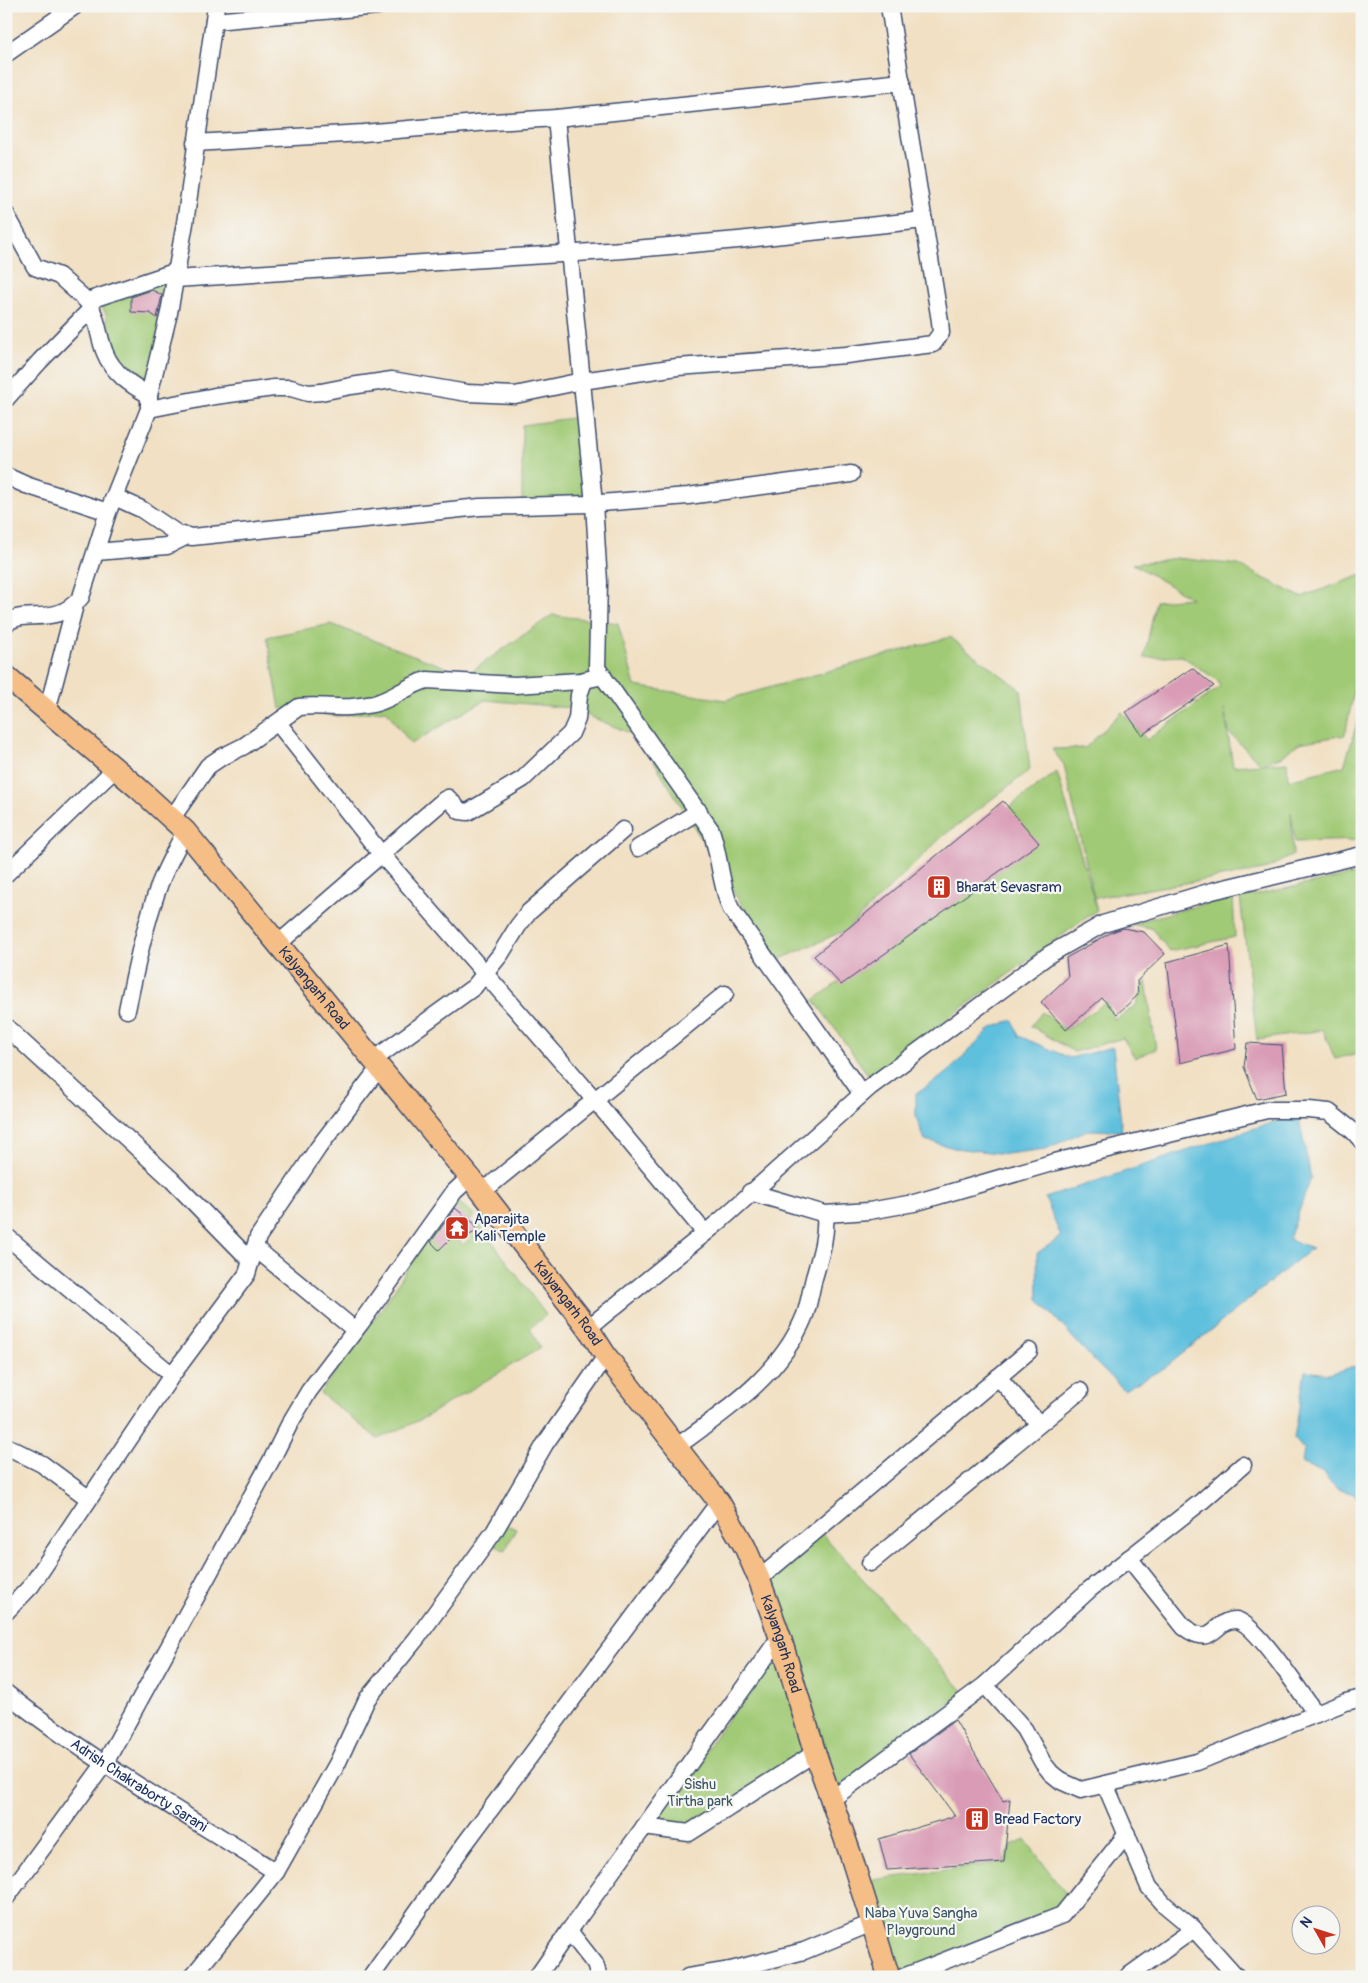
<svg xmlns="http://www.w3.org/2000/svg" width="1368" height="1983" font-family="Pangolin,sans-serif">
<rect width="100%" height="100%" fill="#f6f6f2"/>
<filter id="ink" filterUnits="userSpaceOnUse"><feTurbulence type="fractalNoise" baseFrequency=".02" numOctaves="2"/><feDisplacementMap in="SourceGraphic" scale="10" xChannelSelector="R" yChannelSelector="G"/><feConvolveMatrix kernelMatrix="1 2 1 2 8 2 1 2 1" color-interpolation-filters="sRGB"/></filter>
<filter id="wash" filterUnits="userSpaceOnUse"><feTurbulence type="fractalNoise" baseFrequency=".0096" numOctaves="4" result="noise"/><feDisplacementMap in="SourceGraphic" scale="20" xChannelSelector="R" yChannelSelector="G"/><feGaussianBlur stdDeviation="1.12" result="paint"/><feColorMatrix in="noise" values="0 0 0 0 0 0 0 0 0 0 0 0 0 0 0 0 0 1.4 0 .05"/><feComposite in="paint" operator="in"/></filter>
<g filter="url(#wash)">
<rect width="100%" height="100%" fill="#f1e0c3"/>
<g fill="#a1ca76" stroke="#5e7c6a" fill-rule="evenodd">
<polygon points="173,275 152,381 136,374 112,346 106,314 96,297"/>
<polygon points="586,416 594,504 522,506 522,425"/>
<path d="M1177 558 1238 565 1301 597 1362 575V674L1357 677 1345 735 1299 743 1282 756 1262 764 1287 762 1288 780 1344 766 1362 707V840L1295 842 1291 812 1293 855 1264 870 1094 898 1064 765 1052 749 1085 748 1122 712 1147 740 1220 687 1218 681 1182 656 1144 658 1156 601 1191 598 1133 564ZM1224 709 1229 733 1261 764 1233 766Z"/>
<polygon points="552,615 618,623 635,686 725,700 950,637 1021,690 1030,770 943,836 846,930 776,961 639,737 570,708 485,700 411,744 386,710 337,716 280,708 267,637 331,624 466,675"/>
<polygon points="1057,772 1097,910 869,1076 814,1000 1031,841 1008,808"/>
<polygon points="1362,873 1362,1052 1335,1059 1323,1030 1257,1040 1240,898"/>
<polygon points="1233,896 1235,937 1170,951 1151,928 1130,924"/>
<polygon points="1146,981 1156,1049 1135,1058 1123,1038 1074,1052 1031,1026 1042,1012 1066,1030 1106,1002 1115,1020 1136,1005"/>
<polygon points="452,1198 475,1215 457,1238 463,1245 477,1231 480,1225 546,1315 530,1328 540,1348 420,1420 378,1439 320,1393 383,1307"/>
<polygon points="505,1524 516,1529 505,1551 492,1543"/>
<polygon points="818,1529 964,1692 832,1799 814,1744 690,1828 653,1824 781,1644 759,1579"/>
<polygon points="1025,1839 1072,1902 889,1977 859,1882 1004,1862 1012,1845"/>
</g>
<g fill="#5fc0dd" stroke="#3d789e">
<polygon points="1013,1020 1019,1036 1070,1058 1113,1047 1122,1131 1087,1130 1046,1149 1006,1154 954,1148 925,1140 916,1117 916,1094 947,1073 991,1028"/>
<polygon points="1298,1114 1311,1178 1289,1239 1312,1248 1166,1367 1124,1390 1095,1362 1038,1299 1037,1253 1061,1237 1045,1198"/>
<polygon points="1355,1366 1362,1367 1362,1504 1354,1494 1337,1489 1323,1473 1302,1463 1304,1450 1294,1438 1305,1371 1329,1374"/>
</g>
<g id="blocks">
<g fill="#d99bb5">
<polygon points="152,290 162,295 157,318 150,313 131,312 131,297"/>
<polygon points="1192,668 1214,686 1142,735 1126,712"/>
<polygon points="1003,801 1039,843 841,985 814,956"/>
<polygon points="1123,928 1144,932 1165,954 1137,981 1138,995 1117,1014 1102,998 1066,1030 1041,1002 1068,977 1066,958 1112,932"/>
<polygon points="1229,945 1236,1049 1180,1063 1167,962"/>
<polygon points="1247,1043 1282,1045 1286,1093 1257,1099 1244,1067"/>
<polygon points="455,1208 475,1224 477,1231 462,1239 452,1237 439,1250 431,1242"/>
<polygon points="955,1720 1003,1801 1010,1799 1004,1862 887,1870 879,1839 955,1816 909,1754"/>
</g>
</g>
</g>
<g filter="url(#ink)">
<use href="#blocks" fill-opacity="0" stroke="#3b4a6d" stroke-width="1"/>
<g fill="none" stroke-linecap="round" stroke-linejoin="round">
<defs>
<g id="minor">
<polyline points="214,21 378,6"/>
<polyline points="6,54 75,6"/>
<path d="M556 118 594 504 599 582 597 668 711 830C720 856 720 884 731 909L862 1094"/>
<polyline points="195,143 363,133 477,123 556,118 902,82"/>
<polyline points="6,214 35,267 59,276 87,301 177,271"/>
<polyline points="175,279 623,250 738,240 924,220"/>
<path d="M87 301C98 317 98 336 105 353 113 373 131 385 149 395"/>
<polyline points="6,399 40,361 92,308"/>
<polyline points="149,409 215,396 274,388 291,388 308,393 321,392 351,386 392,380 467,393 515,395 582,381 677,367 846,355 933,344 941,333 940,321 889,6"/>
<polyline points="6,476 26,485 108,512"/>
<polyline points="115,497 141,509 178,534 192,537 480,507 588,504 688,496 851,474"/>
<polyline points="96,552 167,546 187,536"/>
<path d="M6 624C22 607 56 629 81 597L108 512 149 409V395L169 313 185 223 216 6"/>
<polyline points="47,711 75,605"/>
<polyline points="278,723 382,855 594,1099 705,1233"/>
<path d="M172 818 208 766 220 758 244 746 299 707C312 705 325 707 338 707 349 708 362 706 373 704 392 700 408 685 427 680L515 685 580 681 603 676"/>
<polyline points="638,848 699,811"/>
<polyline points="6,874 115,769"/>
<polyline points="279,943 444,800 448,798 460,811 468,812 523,779 571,733 577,719 579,695 584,681"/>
<path d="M127 1010C136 967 145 924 160 883 167 865 177 848 185 831"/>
<polyline points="6,1027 171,1179 251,1261"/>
<polyline points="373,1060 474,987 500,955 518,926 529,912 623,830"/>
<polyline points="482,1192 725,994"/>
<polyline points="750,1192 825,1214 869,1211 914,1203 1055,1162 1267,1110 1309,1110 1329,1112 1353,1131 1362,1141"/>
<polyline points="6,1236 172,1375"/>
<polyline points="255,1248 355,1330"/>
<polyline points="588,1328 720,1221 870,1087 1050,954 1103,924 1212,891 1362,855"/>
<polyline points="998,1377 1039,1424"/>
<polyline points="6,1446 42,1464 88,1498"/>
<path d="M676 1447C727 1410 781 1375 805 1315 809 1303 811 1290 814 1278 820 1257 827 1236 825 1214"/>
<path d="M1129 1558 1184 1627C1215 1650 1213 1619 1236 1620 1255 1622 1303 1696 1316 1714"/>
<polyline points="870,1563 1080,1391"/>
<polyline points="759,1579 1029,1351"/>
<polyline points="6,1612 31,1586 172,1375 247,1274 258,1237 318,1148 379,1068"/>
<polyline points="780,1637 644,1827 689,1833 815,1753"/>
<polyline points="985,1685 1024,1729 1043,1763 1051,1773 1061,1781 1081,1790 1197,1762 1346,1702 1362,1698"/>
<path id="s1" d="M6 1693C91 1760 185 1814 276 1872"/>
<polyline points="1105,1784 1149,1887 1165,1905 1194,1929 1237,1977"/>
<polyline points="832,1799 985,1685 1090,1589 1202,1501 1243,1465"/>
<polyline points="6,1898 105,1763 273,1457 290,1423 309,1391 360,1324 454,1192 470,1177"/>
<polyline points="192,1977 276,1872 337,1764 367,1699 417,1638 494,1532 545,1444 606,1356"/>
<polyline points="371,1977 464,1845 719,1502"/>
<polyline points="537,1977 569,1931"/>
<polyline points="599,1977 595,1964 569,1931 644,1827"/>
<polyline points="688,1977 731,1970 804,1951 872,1923"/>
<polyline points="903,1977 1062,1915 1127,1834"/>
<polyline points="1127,1977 1194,1929"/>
</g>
<g id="major">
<path id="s2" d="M6 676 138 788 185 831 482 1192 588 1328 606 1356 719 1502 745 1547 759 1579 780 1637 815 1753 851 1856 889 1977"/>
</g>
</defs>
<use href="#minor" stroke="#3b4a6d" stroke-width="19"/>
<use href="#major" stroke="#3b4a6d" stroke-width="24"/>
<use href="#minor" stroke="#fff" stroke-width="16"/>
<use href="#major" stroke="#f6be87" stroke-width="21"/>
</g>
</g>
<defs>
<symbol id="building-square" viewBox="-11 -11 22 22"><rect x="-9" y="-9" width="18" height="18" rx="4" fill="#c8321e" stroke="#f6f6f2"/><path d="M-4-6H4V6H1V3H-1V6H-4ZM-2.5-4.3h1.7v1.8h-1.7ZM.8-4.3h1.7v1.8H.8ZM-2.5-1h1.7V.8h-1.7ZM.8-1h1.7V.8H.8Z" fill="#fff"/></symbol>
<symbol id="temple-square" viewBox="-11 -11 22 22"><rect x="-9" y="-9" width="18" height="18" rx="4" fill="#c8321e" stroke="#f6f6f2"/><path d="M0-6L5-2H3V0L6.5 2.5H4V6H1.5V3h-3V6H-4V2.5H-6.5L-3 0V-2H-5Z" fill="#fff"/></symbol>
</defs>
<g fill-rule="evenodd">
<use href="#building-square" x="925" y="873" width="28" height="28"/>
<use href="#temple-square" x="443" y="1214" width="28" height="28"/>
<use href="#building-square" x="963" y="1805" width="28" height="28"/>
</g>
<g text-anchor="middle" stroke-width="4.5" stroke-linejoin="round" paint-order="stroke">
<g font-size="15" fill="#1b2f5e" stroke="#f6f6f2" text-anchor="start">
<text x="956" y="892">Bharat Sevasram</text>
<text x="474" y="1224">Aparajita<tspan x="474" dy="17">Kali Temple</tspan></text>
<text x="994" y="1824">Bread Factory</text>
</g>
<g font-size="15" fill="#1b2f5e" stroke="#f6f6f2">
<text dy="5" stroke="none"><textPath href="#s2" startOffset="440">Kalyangarh Road</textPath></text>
<text dy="5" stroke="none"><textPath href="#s2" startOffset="845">Kalyangarh Road</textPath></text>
<text dy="5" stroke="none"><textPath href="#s2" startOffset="1250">Kalyangarh Road</textPath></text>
<text dy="5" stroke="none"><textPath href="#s1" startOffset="162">Adrish Chakraborty Sarani</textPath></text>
</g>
<g font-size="15" fill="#3c5664" stroke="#f6f6f2">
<text x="700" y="1789">Sishu<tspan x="700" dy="17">Tirtha park</tspan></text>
<text x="921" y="1918">Naba Yuva Sangha<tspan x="921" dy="17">Playground</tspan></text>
</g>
</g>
<rect width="1368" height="1983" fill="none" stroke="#f6f6f2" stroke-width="25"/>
<g transform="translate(1316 1930) rotate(309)"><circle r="24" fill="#f6f6f2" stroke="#9ea6b7"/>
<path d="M0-4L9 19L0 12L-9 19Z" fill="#c8321e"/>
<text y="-8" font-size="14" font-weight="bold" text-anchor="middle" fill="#1b2f5e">N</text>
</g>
</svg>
